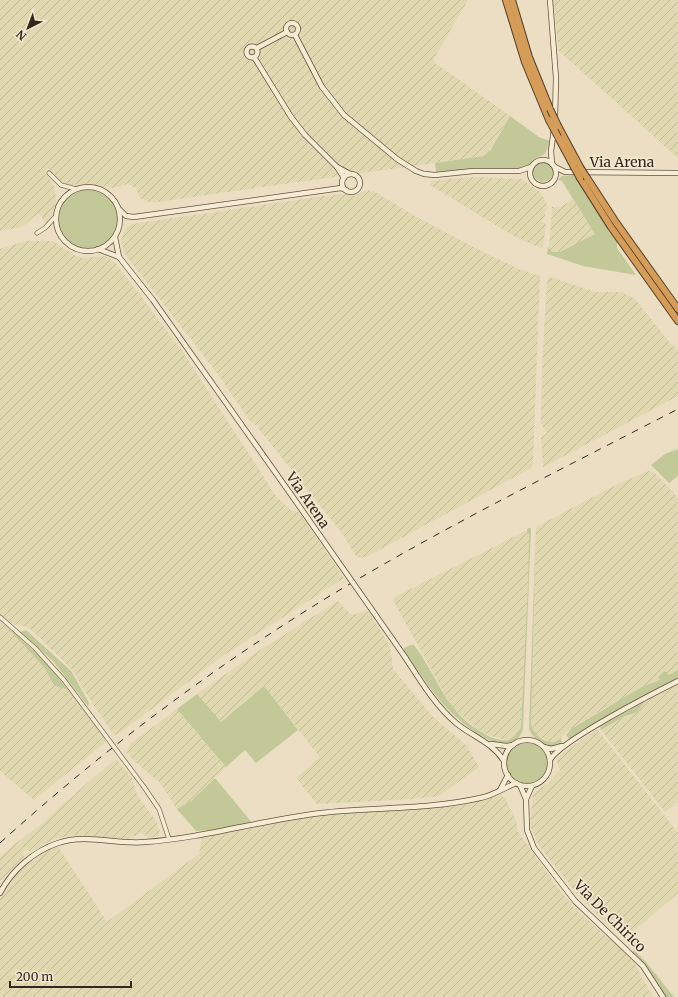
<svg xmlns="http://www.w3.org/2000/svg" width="678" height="997" font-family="Merriweather,serif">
<defs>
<pattern id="farmland-furrows" width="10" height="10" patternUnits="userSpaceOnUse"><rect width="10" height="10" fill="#e0d8b0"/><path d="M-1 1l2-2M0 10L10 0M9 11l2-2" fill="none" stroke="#c1b997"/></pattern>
</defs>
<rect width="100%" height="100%" fill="#ebdec2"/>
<g fill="url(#farmland-furrows)">
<polygon points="0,0 468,0 434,58 434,62 510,116 489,151 484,156 157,202 148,202 140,198 136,188 128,184 113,188 88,184 69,185 59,180 47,168 45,172 55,188 56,203 51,218 47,224 45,224 41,215 37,214 22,227 0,231"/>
<polygon points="553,0 678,0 678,158 559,51"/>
<polygon points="473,177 521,179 540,192 548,206 544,218 541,221 546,224 543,247 541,248 517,238 430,185 432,181"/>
<polygon points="372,190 415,216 485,253 521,270 540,276 533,464 531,468 366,557 360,558 356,556 339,529 258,428 260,426 259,424 255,425 250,421 217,373 124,253 121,240 125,229 132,224 324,196 343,194 354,196 362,192"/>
<polygon points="573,199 595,234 560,252 552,252 549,248 552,207 561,207"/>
<polygon points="26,241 53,241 76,256 83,258 105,256 114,261 183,352 276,496 292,511 299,512 344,578 224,655 118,734 114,735 84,690 74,672 64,661 28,627 16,625 6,620 0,615 0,249"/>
<polygon points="550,277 595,292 621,292 634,298 670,343 678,350 678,396 543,467 541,438 547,433 541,423 542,366 547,280"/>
<polygon points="648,471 655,473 678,498 678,670 669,675 665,671 660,680 642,687 623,700 605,708 566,732 559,741 552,743 547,741 535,733 531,724 536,527 618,484"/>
<polygon points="527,530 529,535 528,583 521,727 518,733 510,739 504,740 483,733 453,709 393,600 395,597"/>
<polygon points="338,601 351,615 368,611 388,643 391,652 393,669 433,717 466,745 479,767 439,796 414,799 317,804 296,778 320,757 264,686 221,722 197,694 263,648"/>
<polygon points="0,620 36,657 44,667 54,685 68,690 107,741 34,800 0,771"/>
<polygon points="678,685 678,802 665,812 601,730 627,715 645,701"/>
<polygon points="177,709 226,767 191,801 177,809 160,783 131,758 126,751 130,744"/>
<polygon points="597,729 678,833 678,893 627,937 621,932 613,930 577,894 538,844 530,825 533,794 548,783 560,770 557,762 558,757"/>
<polygon points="116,759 132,778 137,795 156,821 160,831 158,836 149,838 141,833 128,839 74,835 54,839 31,852 26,849 22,853 25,856 0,881 0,857 15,844 39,826 85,785"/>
<polygon points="499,795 505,798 516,821 518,832 554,883 574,908 623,951 634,963 653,997 0,997 0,899 19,870 42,853 54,846 57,845 107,922 199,854 202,836 245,830 304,817 336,813 405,810 481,800"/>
</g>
<g fill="#c2c897">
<polygon points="510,116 539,137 550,141 545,154 536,158 527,167 523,169 475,168 436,172 435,163 484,156 490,151"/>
<circle cx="543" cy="172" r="10"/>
<polygon points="575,175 617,241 617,248 636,275 583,266 547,254 548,247 552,252 560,252 595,234 562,181 558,180 562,176"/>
<circle cx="88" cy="219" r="29"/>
<polygon points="678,449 678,476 669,483 651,465 665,454"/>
<path d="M536 527 531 724C533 734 545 744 555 742L561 738 562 743C552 753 531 739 529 728Z"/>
<path d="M528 528H531L523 729C521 736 517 741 509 743 498 746 489 740 480 735 445 714 426 682 403 649L410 645H414C436 674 444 707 475 728 483 733 490 738 500 740 510 742 517 736 521 727L528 583 529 535 527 530Z"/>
<polygon points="4,624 46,662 68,690 54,685 44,667"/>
<polygon points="26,630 71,671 89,703 88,706 53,661 20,632"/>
<polygon points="678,670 678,678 642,697 570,740 566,735 571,729 642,687 660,680 658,677 665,671 669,675"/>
<polygon points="678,682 678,685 645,701 637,712 625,716 601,730 600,727 654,695"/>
<polygon points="264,686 298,730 256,763 245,750 226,767 177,709 197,694 221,722"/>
<circle cx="527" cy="763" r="20"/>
<polygon points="215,778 253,824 214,830 196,831 177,809 191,801"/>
<polygon points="634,950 645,961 674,997 663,997 632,952"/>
</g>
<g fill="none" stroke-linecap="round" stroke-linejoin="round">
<defs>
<g id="street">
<polyline points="49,173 61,185 76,189"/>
<polyline points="37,233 45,228 56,216"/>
<polyline points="0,617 35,648 64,680"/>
<polyline points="144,787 159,809 169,839"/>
</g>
<g id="secondary">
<polyline points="550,0 556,78 555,118"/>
<circle cx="292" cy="29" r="6"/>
<polyline points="295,35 322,87 344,115 397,159 416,171 424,174 435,175 473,171 519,171 531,167"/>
<circle cx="252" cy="52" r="5.5"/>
<polyline points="257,48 287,32"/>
<polyline points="254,57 291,117 305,135 337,167"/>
<circle cx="543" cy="173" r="13"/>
<polyline points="552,164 551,151 554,129"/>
<polyline points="555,167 565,172 678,173"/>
<circle cx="351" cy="183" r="9"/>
<polyline points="344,178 337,167 350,174"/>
<circle cx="88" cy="219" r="32"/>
<polyline points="120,210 126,216 134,217 341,188 346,190"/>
<polyline points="115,237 119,257"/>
<polyline points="98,249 119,257 153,300 290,493"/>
<path d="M405 657C420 680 435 705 456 723 473 737 492 742 504 761"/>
<circle cx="527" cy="763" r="23"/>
<polyline points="491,744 506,746 513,745"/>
<polyline points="544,747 551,749 562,746"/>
<path d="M550 760C560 741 654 693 678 681"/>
<polyline points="520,785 526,799 527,830 534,848 575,901 643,966 663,997"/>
<polyline points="500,790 508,775"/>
<polyline points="526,799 532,786"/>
<path d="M0 893C12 870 34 851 58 843 86 833 117 845 145 842 204 838 262 820 321 813 374 807 427 810 480 798 492 796 504 788 516 783"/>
</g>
<g id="highway">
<polyline points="506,0 525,62 549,120"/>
<polyline points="512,0 529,57 550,109"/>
<polyline points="558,126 580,167"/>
<polyline points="558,137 574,167"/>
<polyline points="580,178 611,227 678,321"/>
<polyline points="587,178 615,221 678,309"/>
</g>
</defs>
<use href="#street" stroke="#83705a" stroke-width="5"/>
<use href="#secondary" stroke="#65513e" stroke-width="6"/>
<use href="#highway" stroke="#513e2e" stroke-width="8"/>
<use href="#street" stroke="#f6ecd4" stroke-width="3.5"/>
<use href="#secondary" stroke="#f6ecd4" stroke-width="4.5"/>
<use href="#highway" stroke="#d59d57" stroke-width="6"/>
<path stroke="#34281e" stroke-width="1" stroke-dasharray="7 7" stroke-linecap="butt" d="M0 843C104 749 217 664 338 591 448 525 564 468 678 409"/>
<defs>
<polyline id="street-bridge" points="64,680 144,787"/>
<polyline id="secondary-bridge" points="290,493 405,657"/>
<g id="highway-bridge">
<polyline points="550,109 558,126"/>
<polyline points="549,120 558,137"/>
<polyline points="574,167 580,178"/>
<polyline points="580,167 587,178"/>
</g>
</defs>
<use href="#street-bridge" stroke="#83705a" stroke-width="5" stroke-linecap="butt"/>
<use href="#secondary-bridge" stroke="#65513e" stroke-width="6" stroke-linecap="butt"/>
<use href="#highway-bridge" stroke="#513e2e" stroke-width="8" stroke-linecap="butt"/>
<use href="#street-bridge" stroke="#f6ecd4" stroke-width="3.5"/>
<use href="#secondary-bridge" stroke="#f6ecd4" stroke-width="4.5"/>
<use href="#highway-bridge" stroke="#d59d57" stroke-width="6"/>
</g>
<g text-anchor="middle" stroke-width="3.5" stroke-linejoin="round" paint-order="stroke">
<g font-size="14" fill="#34281e" stroke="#f3e9d1">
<text x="622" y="167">Via Arena</text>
<text transform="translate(308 500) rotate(55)" y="5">Via Arena</text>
<text transform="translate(610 916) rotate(45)" y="5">Via De Chirico</text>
</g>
</g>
<g transform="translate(28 28) rotate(222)" stroke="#f3e9d1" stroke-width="3" paint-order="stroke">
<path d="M0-3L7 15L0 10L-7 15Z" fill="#34281e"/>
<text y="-6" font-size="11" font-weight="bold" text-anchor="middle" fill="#34281e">N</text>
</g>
<path d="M10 981v6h121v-6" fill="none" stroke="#34281e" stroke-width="2"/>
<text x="16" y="981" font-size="12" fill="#34281e" stroke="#f3e9d1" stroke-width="3" paint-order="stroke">200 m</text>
</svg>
